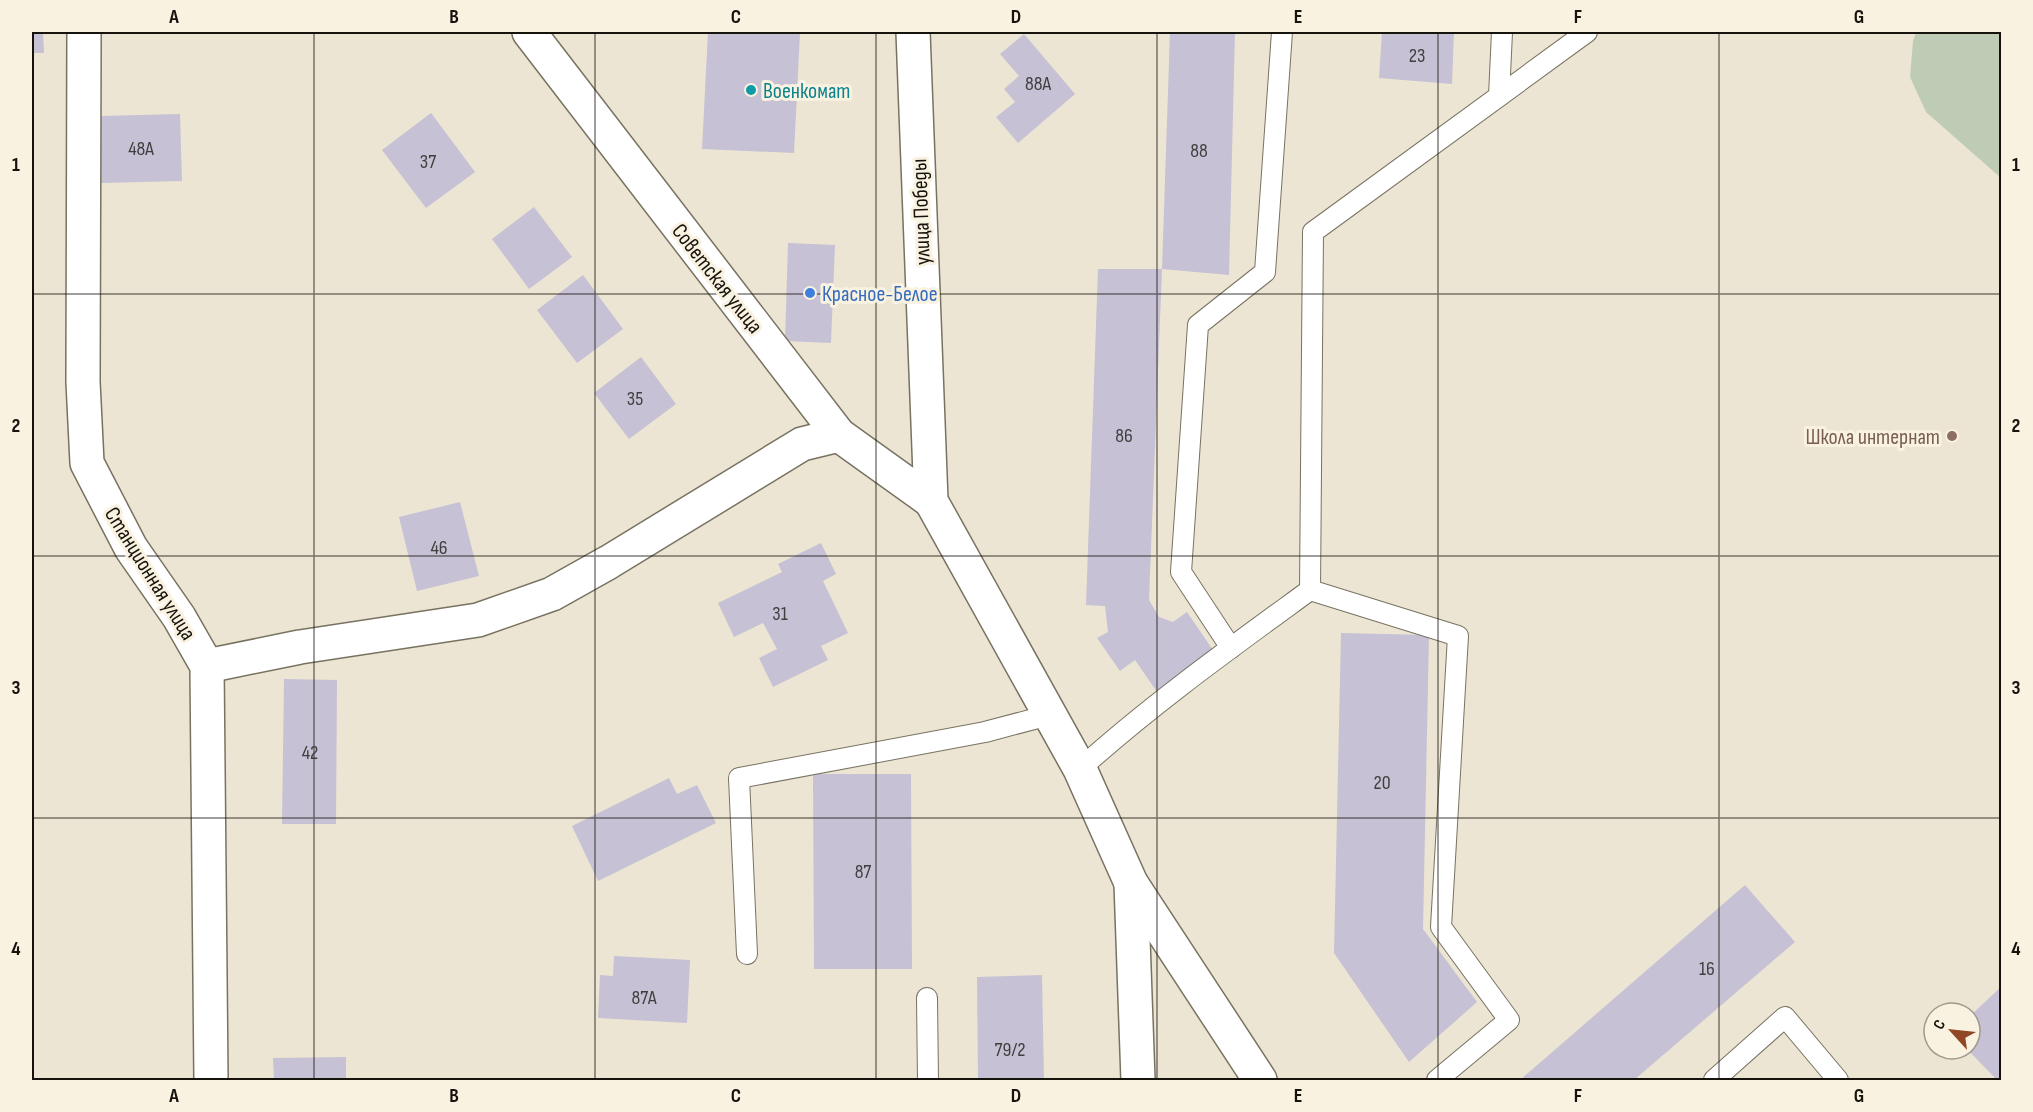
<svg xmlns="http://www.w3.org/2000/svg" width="2033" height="1112" font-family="'Sofia Sans Condensed',sans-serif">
<rect width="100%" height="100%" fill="#ece5d3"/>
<polygon fill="#bfccb5" points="1916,32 2001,32 2001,178 1926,112 1910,77 1913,41"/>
<g fill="#c6c1d4">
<polygon points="32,32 43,32 44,53 32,53"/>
<polygon points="708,32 800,32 794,153 702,149"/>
<polygon points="1170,32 1235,32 1229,275 1162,269 1149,600 1159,617 1173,622 1187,612 1219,659 1164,702 1135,660 1120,671 1097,638 1108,632 1105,606 1086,605 1098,269 1162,269"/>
<polygon points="1382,32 1454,32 1452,84 1379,78"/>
<polygon points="1024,34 1075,94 1018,143 996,117 1015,102 1004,89 1019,76 1000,54"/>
<polygon points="431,113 475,172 426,208 382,150"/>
<polygon points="180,114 182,181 101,183 100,116"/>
<polygon points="534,207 572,257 529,289 492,239"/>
<polygon points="788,243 835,245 831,343 785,341"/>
<polygon points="583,275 623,329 577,363 537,310"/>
<polygon points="641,357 676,404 629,439 594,393"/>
<polygon points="460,502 479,576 417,591 399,517"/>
<polygon points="821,543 836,574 823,581 848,633 821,646 828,660 773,687 759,658 777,649 763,623 734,637 718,603 782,572 778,564"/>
<polygon points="1341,633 1429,635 1423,929 1477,1002 1409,1062 1334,953"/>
<polygon points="284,679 337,680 336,824 282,824"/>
<polygon points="813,774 911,774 912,969 814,969"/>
<polygon points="669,778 677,794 697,785 716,823 598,881 572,826"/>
<polygon points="1745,885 1795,942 1634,1080 1520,1080"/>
<polygon points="614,956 690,960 687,1023 598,1018 600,975 613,976"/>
<polygon points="1042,975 1044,1080 978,1080 977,977"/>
<polygon points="2002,986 2002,1080 1997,1080 1967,1049 1970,1049 1970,1016"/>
<polygon points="346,1057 346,1080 274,1080 273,1058"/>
</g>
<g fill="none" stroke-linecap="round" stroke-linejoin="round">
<defs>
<g id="service">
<polyline points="1499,96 1502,32"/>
<polyline points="1310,590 1458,636 1441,927 1509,1020 1437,1080"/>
<polyline points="1231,648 1181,572 1198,325 1265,272 1282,32"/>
<path d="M1080 769C1152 704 1232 647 1310 590L1313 232 1587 32"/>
<polyline points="747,954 739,778 985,732 1049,715"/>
<polyline points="927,998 928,1080"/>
<polyline points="1714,1080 1785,1017 1838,1080"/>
</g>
<g id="minor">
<polyline points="84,32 83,382 87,463 131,548 179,617 207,666 211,1080"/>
<polyline points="529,32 839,435 931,501"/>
<polyline points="207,666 300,647 478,620 552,594 609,562 802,444 839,435"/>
</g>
<g id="tertiary">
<polyline points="913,32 931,501 1080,769 1131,883 1260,1080"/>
<polyline points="1131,883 1138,1080"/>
</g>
</defs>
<use href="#service" stroke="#787261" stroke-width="22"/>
<use href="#minor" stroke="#787261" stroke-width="36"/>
<use href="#tertiary" stroke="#787261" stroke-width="36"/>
<use href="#service" stroke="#fff" stroke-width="20"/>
<use href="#minor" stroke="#fff" stroke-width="33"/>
<use href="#tertiary" stroke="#fff" stroke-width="33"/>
</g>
<path fill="none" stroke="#16130d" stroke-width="1.5" stroke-opacity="0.55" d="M314 32V1080M595 32V1080M876 32V1080M1157 32V1080M1438 32V1080M1719 32V1080M32 294H2002M32 556H2002M32 818H2002"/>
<circle fill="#0f9aa8" stroke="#faf2e0" stroke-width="2" cx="751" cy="90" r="6"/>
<circle fill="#3f7fe0" stroke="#faf2e0" stroke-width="2" cx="810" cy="293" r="6"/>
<circle fill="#8d6e63" stroke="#faf2e0" stroke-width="2" cx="1952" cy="436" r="6"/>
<g text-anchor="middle" stroke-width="6" stroke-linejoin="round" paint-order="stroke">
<g font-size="20" fill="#423e3f">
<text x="1417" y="62">23</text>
<text x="1038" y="90">88А</text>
<text x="141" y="155">48А</text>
<text x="1199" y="157">88</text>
<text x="428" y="168">37</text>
<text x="635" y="405">35</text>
<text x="1124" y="442">86</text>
<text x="439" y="554">46</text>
<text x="780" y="620">31</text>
<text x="310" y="759">42</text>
<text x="1382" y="789">20</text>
<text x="863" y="878">87</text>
<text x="1707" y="975">16</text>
<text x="644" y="1004">87А</text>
<text x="1010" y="1056">79/2</text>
</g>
<g font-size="22" fill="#0d838f" stroke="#faf2e0" text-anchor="start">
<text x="763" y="98">Военкомат</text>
</g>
<g font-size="22" fill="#16130d" stroke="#faf2e0">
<text transform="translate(920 212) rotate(-92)" y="8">улица Победы</text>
<text transform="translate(718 278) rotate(52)" y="8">Советская улица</text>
<text transform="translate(151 573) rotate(58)" y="8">Станционная улица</text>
</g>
<g font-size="22" fill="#366cbe" stroke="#faf2e0" text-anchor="start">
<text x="822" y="301">Красное-Белое</text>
</g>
<g font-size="22" fill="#785e54" stroke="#faf2e0" text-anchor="end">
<text x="1940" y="444">Школа интернат</text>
</g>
</g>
<rect width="2033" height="1112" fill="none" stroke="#faf2e0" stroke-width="66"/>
<g transform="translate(1952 1031) rotate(297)"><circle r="28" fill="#faf2e0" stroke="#9f998c" stroke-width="1.5"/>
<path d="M0-4.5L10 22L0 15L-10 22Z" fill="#8f4726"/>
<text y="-9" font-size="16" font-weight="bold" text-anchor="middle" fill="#16130d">С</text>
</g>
<rect x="33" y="33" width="1967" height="1046" fill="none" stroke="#16130d" stroke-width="2"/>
<g font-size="20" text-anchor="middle" font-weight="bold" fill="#16130d">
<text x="174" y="23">A</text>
<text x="454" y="23">B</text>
<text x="736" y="23">C</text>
<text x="1016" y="23">D</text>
<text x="1298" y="23">E</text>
<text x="1578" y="23">F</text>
<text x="1859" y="23">G</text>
<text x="16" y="171">1</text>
<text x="2016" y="171">1</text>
<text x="16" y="432">2</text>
<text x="2016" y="432">2</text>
<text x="16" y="694">3</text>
<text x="2016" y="694">3</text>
<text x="16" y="955">4</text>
<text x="2016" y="955">4</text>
<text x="174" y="1102">A</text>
<text x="454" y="1102">B</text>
<text x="736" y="1102">C</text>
<text x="1016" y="1102">D</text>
<text x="1298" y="1102">E</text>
<text x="1578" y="1102">F</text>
<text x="1859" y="1102">G</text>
</g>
</svg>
